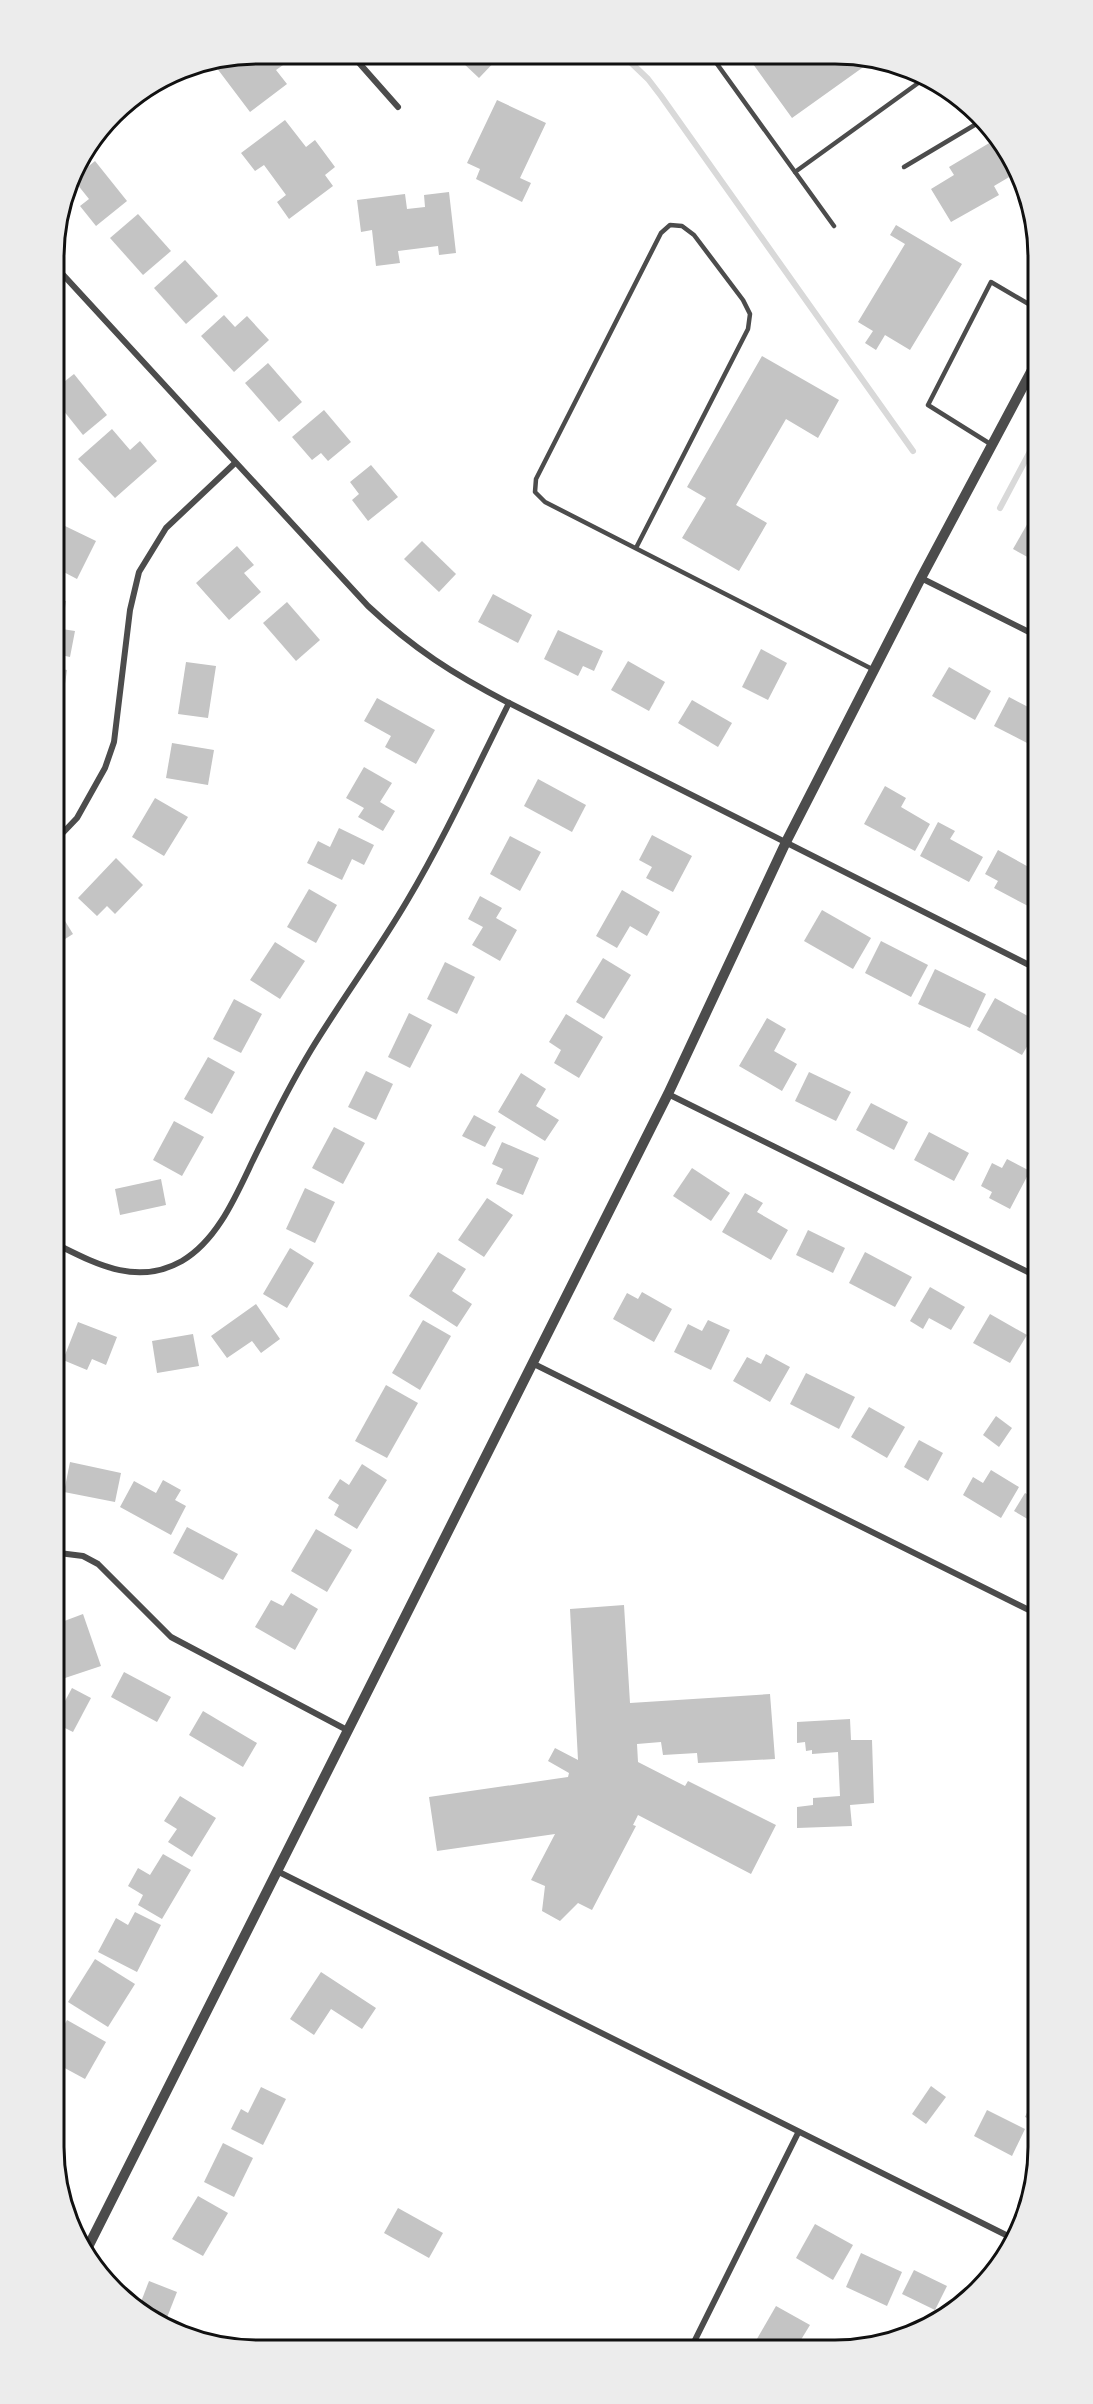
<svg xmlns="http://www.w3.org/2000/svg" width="1093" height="2404" font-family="Rubik,sans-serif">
<rect width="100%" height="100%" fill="#fff"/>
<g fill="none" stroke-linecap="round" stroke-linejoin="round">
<g stroke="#d9d9d9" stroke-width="6">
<polyline points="624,56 648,79 661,96 913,451"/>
<polyline points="1000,508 1033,446"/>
</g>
</g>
<g fill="#c4c4c4">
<polygon points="257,54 280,54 286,63 276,70 287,84 250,112 213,63"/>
<polygon points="468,55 500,56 479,78 462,62"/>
<polygon points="748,57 875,58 876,58 792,118"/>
<polygon points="497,100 546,123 520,178 531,183 522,202 476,179 480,169 467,163"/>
<polygon points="285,120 306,147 315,140 335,167 325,175 333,186 289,219 277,202 286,195 264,165 255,171 241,153"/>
<polygon points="996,139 1016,173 994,186 999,195 951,222 931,189 954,175 949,167"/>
<polygon points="95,161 127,201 96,226 80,206 89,199 73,179"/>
<polygon points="449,192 456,253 439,255 438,246 398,251 400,263 376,266 372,230 361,232 357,200 405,194 407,209 425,207 424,195"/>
<polygon points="138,214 171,251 143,275 110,238"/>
<polygon points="896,225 962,264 910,350 885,335 876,350 865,343 873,331 858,322 905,244 890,235"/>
<polygon points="185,260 218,296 186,324 154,288"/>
<polygon points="224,315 235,327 247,316 269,340 234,372 201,336"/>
<polygon points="55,350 62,359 55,365"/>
<polygon points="762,356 839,400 818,438 786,419 736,505 767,523 739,571 682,538 706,498 687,487"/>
<polygon points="268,363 302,402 279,422 245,383"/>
<polygon points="74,374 107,415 83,435 55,400 55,389"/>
<polygon points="324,410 351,442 328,461 321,453 312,460 292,437"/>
<polygon points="112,429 130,450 140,441 157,461 115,498 78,459"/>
<polygon points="371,465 398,497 368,521 352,500 359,494 350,482"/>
<polygon points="1029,521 1033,523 1033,560 1013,549"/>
<polygon points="65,526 96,541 77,579 56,568 55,545"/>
<polygon points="422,541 456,574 439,592 404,559"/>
<polygon points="237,546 254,565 244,573 261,592 229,620 196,583"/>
<polygon points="493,594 532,615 518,643 478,622"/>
<polygon points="56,600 66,601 62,629 75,631 70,657 56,654"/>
<polygon points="287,602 320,640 296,661 263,623"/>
<polygon points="558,630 603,651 594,671 583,666 578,676 544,659"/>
<polygon points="761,649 787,663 768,700 742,687"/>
<polygon points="628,661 665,682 649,711 611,690"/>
<polygon points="186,662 216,666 208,718 178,714"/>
<polygon points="949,667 991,691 975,720 932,696"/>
<polygon points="56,668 67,670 60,719 56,718"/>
<polygon points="1009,697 1034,710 1034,740 1031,745 994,726"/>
<polygon points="377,698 435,730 416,764 385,747 391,736 364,721"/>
<polygon points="692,700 732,723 718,747 678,723"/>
<polygon points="172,743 214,750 208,785 166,778"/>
<polygon points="364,767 392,783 380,802 395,811 383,831 358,817 364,808 346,798"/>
<polygon points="538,779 586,805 572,832 524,806"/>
<polygon points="885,786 906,798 901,807 930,824 915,851 864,824"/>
<polygon points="155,798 188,817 164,856 132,837"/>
<polygon points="938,822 955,831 950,839 983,857 969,882 920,856"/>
<polygon points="339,828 374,845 364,865 352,859 342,880 307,863 318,841 330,847"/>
<polygon points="652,835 692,856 673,892 646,878 652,867 639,860"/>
<polygon points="510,836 541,852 520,891 490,874"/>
<polygon points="998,850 1034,870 1034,894 1028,906 994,888 998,881 985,874"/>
<polygon points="116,858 143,885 115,914 107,906 97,916 78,898"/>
<polygon points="309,889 337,905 316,943 287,927"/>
<polygon points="622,890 660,912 647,936 630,926 617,948 596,936"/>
<polygon points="480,896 502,908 496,918 517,930 500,961 472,945 483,927 468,919"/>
<polygon points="57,908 73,934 57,944"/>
<polygon points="822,910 871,938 853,969 804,941"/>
<polygon points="881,941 928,965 911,997 865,973"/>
<polygon points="275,942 305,961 280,999 250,980"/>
<polygon points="603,958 631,975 604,1019 576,1002"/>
<polygon points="445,962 475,977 457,1014 427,999"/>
<polygon points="935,969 986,994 970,1028 918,1004"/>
<polygon points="995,998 1035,1020 1035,1033 1022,1055 977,1030"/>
<polygon points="234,999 262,1014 241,1053 213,1039"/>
<polygon points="409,1013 432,1025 410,1068 388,1057"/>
<polygon points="566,1014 603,1037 579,1078 554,1063 561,1050 549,1042"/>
<polygon points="767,1018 786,1029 774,1051 797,1064 782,1091 739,1066"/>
<polygon points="208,1057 235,1072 212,1114 184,1099"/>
<polygon points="366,1071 393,1084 376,1120 348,1107"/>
<polygon points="809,1072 851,1092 836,1121 795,1101"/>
<polygon points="521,1073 546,1089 536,1106 559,1120 545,1141 498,1112"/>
<polygon points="871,1103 908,1122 894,1150 856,1130"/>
<polygon points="474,1115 496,1127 485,1147 462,1136"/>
<polygon points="174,1121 204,1137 182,1176 153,1160"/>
<polygon points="334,1127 365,1143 343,1184 312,1168"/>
<polygon points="929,1132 969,1153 954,1181 914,1160"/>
<polygon points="502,1142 539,1158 523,1195 496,1184 503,1169 492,1164"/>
<polygon points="1007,1159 1030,1171 1010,1209 989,1198 992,1192 981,1186 992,1163 1002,1168"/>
<polygon points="692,1168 730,1193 711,1221 673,1196"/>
<polygon points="161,1179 166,1205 120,1215 115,1189"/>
<polygon points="305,1188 335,1202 315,1243 286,1229"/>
<polygon points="745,1193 763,1203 757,1212 788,1230 771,1260 722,1232"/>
<polygon points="487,1198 513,1215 484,1257 458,1240"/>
<polygon points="808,1230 845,1248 833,1273 796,1255"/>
<polygon points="290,1248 314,1263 287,1308 263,1294"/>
<polygon points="438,1252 466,1269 452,1291 472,1304 457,1327 409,1296"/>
<polygon points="865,1252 912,1277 895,1307 849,1283"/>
<polygon points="930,1287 965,1307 951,1330 929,1318 923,1329 910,1321"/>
<polygon points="642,1292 672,1309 654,1342 613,1319 627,1293 638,1299"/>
<polygon points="256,1304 280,1339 261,1353 252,1341 227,1358 211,1336"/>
<polygon points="58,1307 65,1310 58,1325"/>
<polygon points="990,1314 1027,1335 1010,1363 973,1343"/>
<polygon points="423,1320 451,1336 420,1390 392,1373"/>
<polygon points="708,1320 730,1330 711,1370 674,1352 688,1324 702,1331"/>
<polygon points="78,1322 117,1337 106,1365 92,1359 87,1370 63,1360"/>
<polygon points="193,1334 199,1366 157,1373 152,1341"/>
<polygon points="766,1354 790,1367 770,1402 733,1381 747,1357 761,1364"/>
<polygon points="806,1373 855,1397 839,1429 790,1404"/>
<polygon points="386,1385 418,1403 387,1458 355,1441"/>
<polygon points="869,1407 905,1427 887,1458 851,1437"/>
<polygon points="996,1416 1012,1428 999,1447 983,1435"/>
<polygon points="919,1440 943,1453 928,1481 904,1467"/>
<polygon points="70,1462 121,1473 115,1502 64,1492"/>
<polygon points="362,1464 387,1480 357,1529 334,1515 339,1505 328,1498 340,1479 349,1485"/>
<polygon points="991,1470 1019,1487 1001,1518 963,1495 973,1477 983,1483"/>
<polygon points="163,1480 181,1490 175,1500 186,1506 171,1535 120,1507 134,1481 156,1493"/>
<polygon points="1025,1493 1036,1499 1036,1524 1014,1511"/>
<polygon points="187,1527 238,1554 223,1580 173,1553"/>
<polygon points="316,1529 352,1550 327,1592 291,1571"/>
<polygon points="291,1593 318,1609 295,1650 255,1627 271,1600 283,1606"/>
<polygon points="624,1605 630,1703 770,1694 775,1759 698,1763 697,1753 663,1755 661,1742 637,1744 638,1762 685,1786 688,1781 776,1825 751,1874 638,1815 633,1825 636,1826 592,1910 578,1903 560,1921 542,1911 545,1886 531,1880 555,1834 437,1851 429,1797 568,1777 569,1773 548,1761 555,1748 578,1760 570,1609"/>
<polygon points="83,1614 101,1666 59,1680 59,1623"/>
<polygon points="124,1672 171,1697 157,1722 111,1697"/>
<polygon points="72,1688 91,1698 73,1732 59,1725 59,1712"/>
<polygon points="203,1711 257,1743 243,1767 189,1735"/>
<polygon points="850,1719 851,1740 872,1740 874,1803 850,1805 852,1826 797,1828 797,1807 813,1805 813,1798 840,1796 838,1752 812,1754 812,1750 806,1751 805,1742 797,1743 797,1722"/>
<polygon points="180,1796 216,1818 192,1857 168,1842 177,1829 164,1821"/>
<polygon points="163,1854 191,1870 162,1919 138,1905 143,1895 128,1886 138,1868 150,1875"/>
<polygon points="135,1912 161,1925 137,1972 98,1952 116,1918 128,1925"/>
<polygon points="95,1959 135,1984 108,2027 68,2002"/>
<polygon points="321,1972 376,2008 362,2029 331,2009 314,2035 290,2019"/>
<polygon points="67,2020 106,2042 85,2079 61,2066 60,2033"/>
<polygon points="931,2086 946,2097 926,2124 912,2114"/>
<polygon points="261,2087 286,2099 263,2145 231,2129 241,2109 248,2113"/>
<polygon points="1035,2095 1038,2097 1038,2123 1025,2117"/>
<polygon points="987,2110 1025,2129 1012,2156 974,2136"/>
<polygon points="223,2143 253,2158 234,2197 204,2182"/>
<polygon points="198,2196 228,2213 203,2256 172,2239"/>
<polygon points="398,2208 443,2233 429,2258 384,2233"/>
<polygon points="815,2224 853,2245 833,2280 796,2258"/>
<polygon points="861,2253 902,2272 887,2306 846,2287"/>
<polygon points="914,2270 947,2286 935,2310 902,2294"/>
<polygon points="149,2281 177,2292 166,2320 139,2307"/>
<polygon points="964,2290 973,2294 954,2311"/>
<polygon points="776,2306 810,2325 799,2343 754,2344"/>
<polygon points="908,2325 918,2329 902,2337"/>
</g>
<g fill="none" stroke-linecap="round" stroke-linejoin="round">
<g stroke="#4c4c4c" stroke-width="4.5">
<polyline points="712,57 834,226"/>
<polyline points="904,167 983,120"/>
<polyline points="795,172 921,81"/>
<polyline points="992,445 928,405 991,282 1032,306"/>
<polyline points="636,548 748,329 750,314 743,300 694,235 682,226 670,225 661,233 536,479 535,492 545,502 874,670"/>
</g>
<g stroke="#4c4c4c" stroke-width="6">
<polyline points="352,55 398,107"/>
<path d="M55 266 368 606C414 649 453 674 509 703L1035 968"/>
<polyline points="921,578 1033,634"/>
<polyline points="56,840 77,818 105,768 114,742 130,610 139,572 166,528 235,463"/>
<polyline points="668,1094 1036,1276"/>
<path d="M58 1245C98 1265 138 1286 182 1261 223 1237 241 1182 262 1142 277 1111 293 1080 311 1050 342 999 377 952 407 901 445 837 476 769 509 703"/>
<polyline points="532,1363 1037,1614"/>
<polyline points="59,1553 83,1556 98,1564 171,1637 347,1730"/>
<polyline points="277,1871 1014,2239"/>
<polyline points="76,2236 90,2243"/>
<polyline points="693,2344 798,2133"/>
</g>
<polyline stroke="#4c4c4c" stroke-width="10" points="85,2253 668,1094 786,842 921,578 1033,368"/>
</g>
<path d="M0 0H1093V2404H0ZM257 64H835A193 193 0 0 1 1028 257V2147A193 193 0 0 1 835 2340H257A193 193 0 0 1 64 2147V257A193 193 0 0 1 257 64Z" fill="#ececec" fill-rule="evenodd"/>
<path fill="none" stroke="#111" stroke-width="3" d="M257 64H835A193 193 0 0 1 1028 257V2147A193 193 0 0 1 835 2340H257A193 193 0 0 1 64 2147V257A193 193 0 0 1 257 64Z"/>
</svg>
